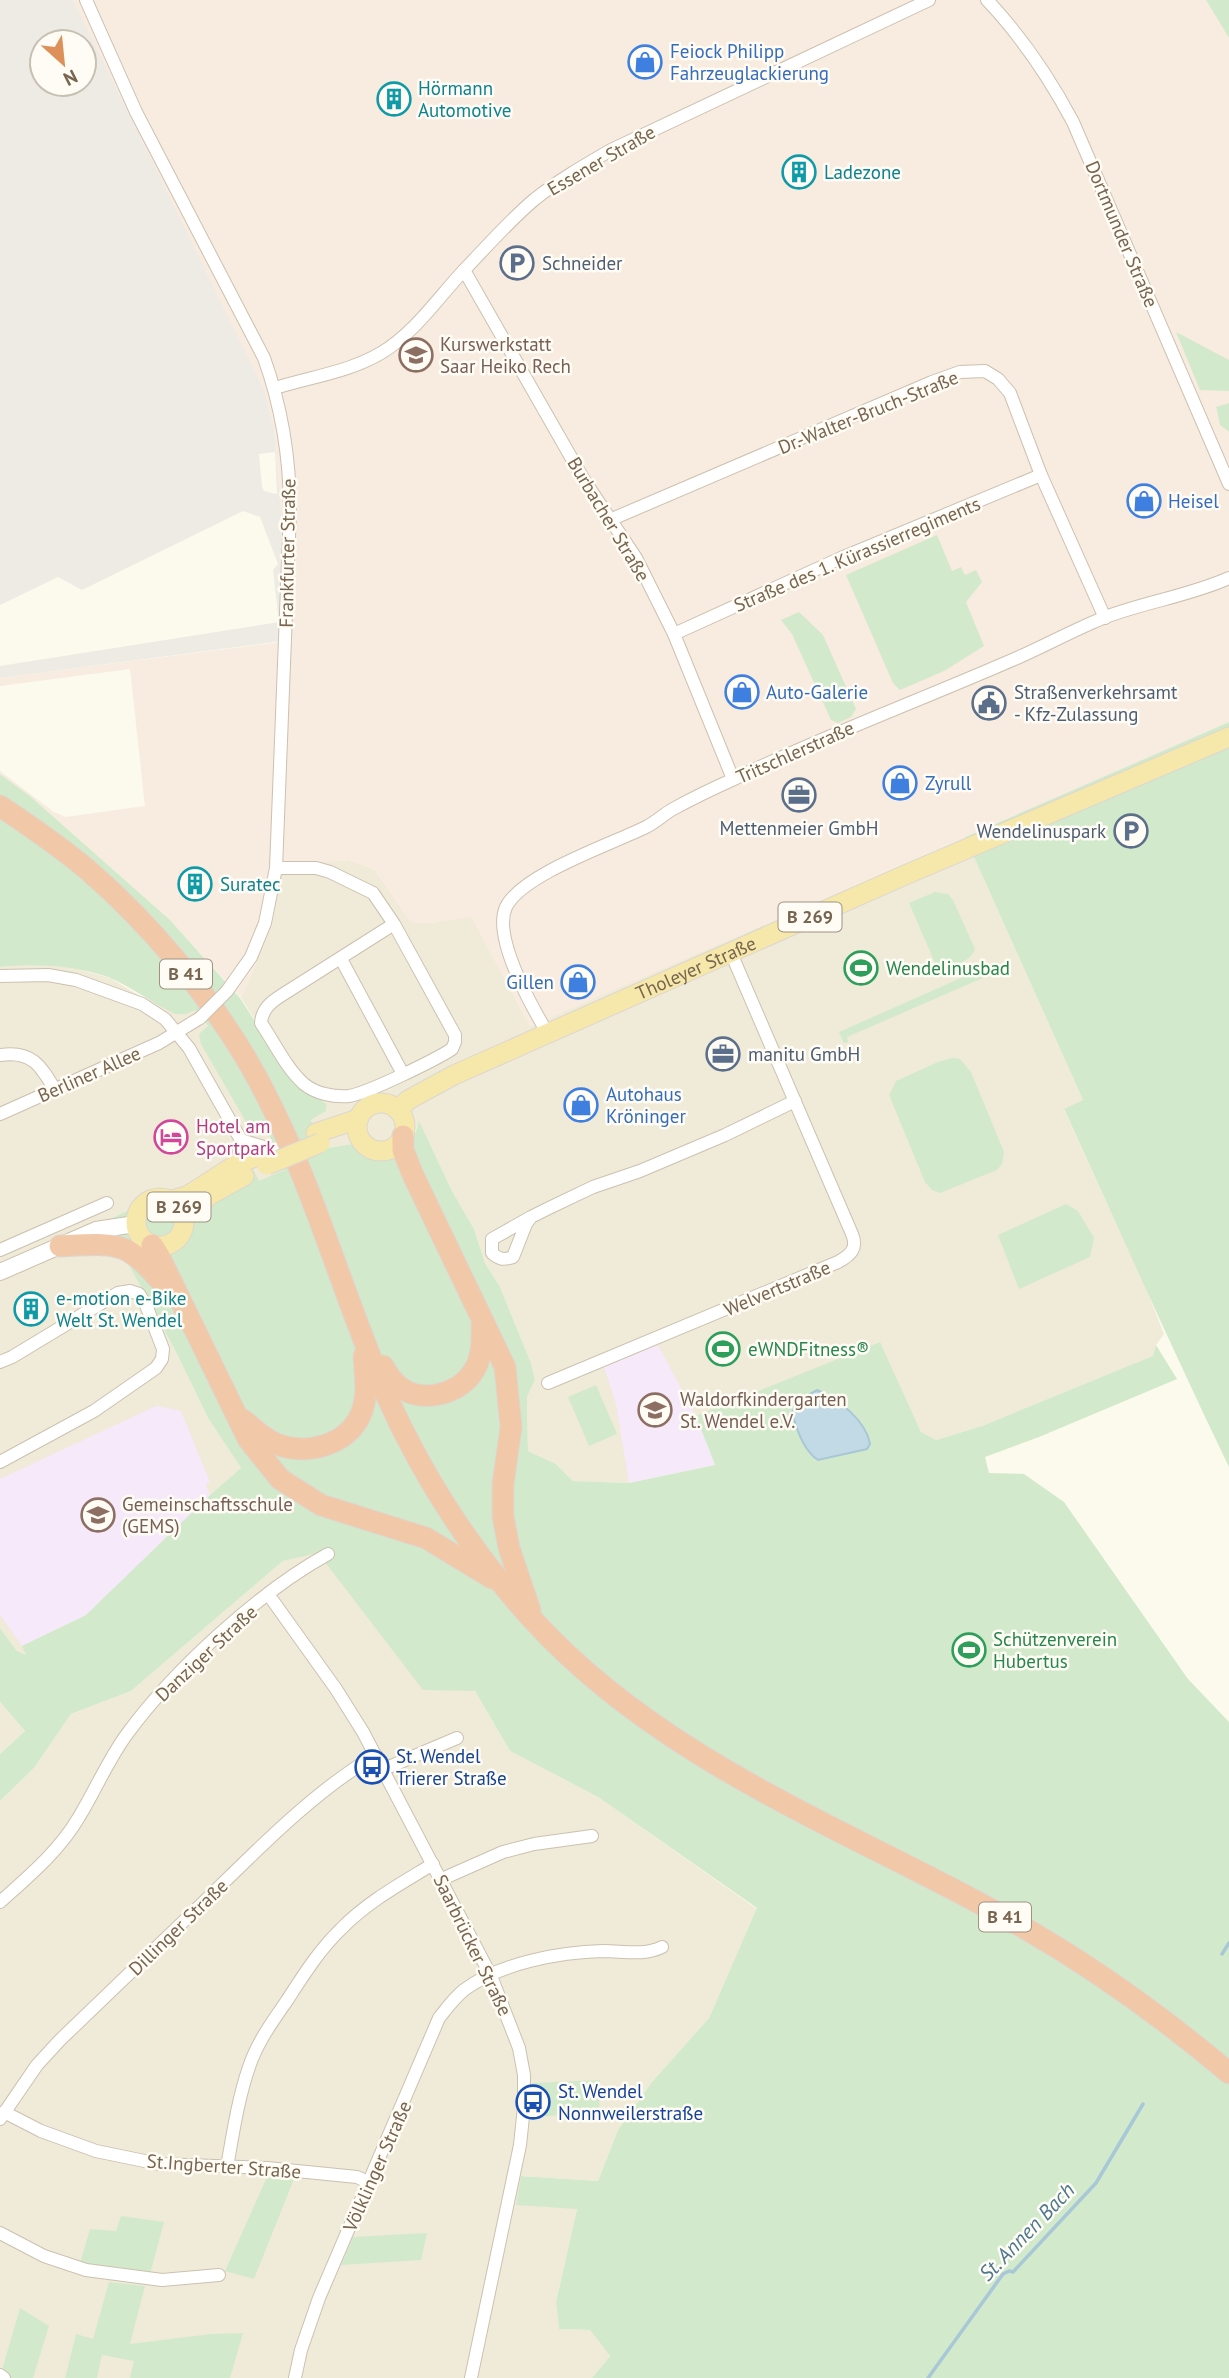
<svg xmlns="http://www.w3.org/2000/svg" width="1229" height="2378" font-family="'PT Sans',sans-serif">
<rect width="100%" height="100%" fill="#fcf9ed"/>
<g fill="#f0ead9">
<polygon points="965,837 1083,1100 1064,1110 1145,1286 1164,1334 1156,1345 1154,1356 982,1426 936,1440 921,1432 879,1342 629,1483 573,1481 556,1464 528,1451 527,1397 535,1380 531,1363 500,1287 485,1263 474,1229 451,1189 419,1122 410,1142 397,1153 377,1157 364,1152 351,1144 323,1150 311,1120 326,1111 291,1077 241,998 272,926 280,865 348,860 374,869 411,922 430,923 471,916 530,1026"/>
<polygon points="27,964 70,967 110,978 145,999 195,1009 208,1026 258,1133 269,1135 284,1170 259,1182 247,1157 105,1221 175,1350 208,1418 241,1468 27,1656 17,1651 0,1628 0,967"/>
<polygon points="318,1552 336,1574 475,1691 510,1751 598,1797 757,1909 709,2018 652,2082 618,2130 598,2181 522,2176 577,2209 556,2302 559,2329 590,2330 610,2356 592,2378 0,2378 0,1801 34,1768 71,1714 131,1691 283,1561"/>
<polygon points="0,1702 25,1731 0,1754"/>
</g>
<polygon fill="#f8ebdf" points="73,0 1206,0 1229,38 1229,403 1216,408 1220,425 1229,432 1229,722 530,1026 471,917 430,923 410,922 374,869 348,860 280,866 272,926 241,998 170,920 30,796 0,774 0,771 54,812 66,817 145,806 130,669 0,686 0,678 282,642 282,522 274,430"/>
<path fill="#eeebe5" fill-rule="evenodd" d="M0 0H73L264 390 274 430 282 522V641L0 678V666L279 622 273 570 278 564 260 517 243 511 82 590 58 577 0 605ZM42 42H84V84H42ZM275 452 277 494H276L264 491 262 487 259 454Z"/>
<g fill="#f6e9f9">
<polygon points="658,1345 696,1416 715,1465 629,1483 616,1404 604,1367"/>
<polygon points="156,1406 181,1411 210,1482 206,1484 210,1495 183,1534 86,1615 22,1646 0,1615 0,1479"/>
</g>
<g fill="#d2eacb" fill-rule="evenodd">
<polygon points="1206,0 1229,0 1229,38"/>
<polygon points="1176,332 1229,360 1229,391 1200,390"/>
<polygon points="1229,403 1229,432 1220,425 1216,407"/>
<polygon points="937,535 952,571 961,567 965,575 976,570 982,582 966,602 984,646 944,671 900,690 893,683 846,575"/>
<polygon points="799,612 823,635 856,709 851,717 838,723 831,720 792,634 781,620"/>
<path d="M1229 722V1467C1172 1349 1119 1229 1064 1109L1083 1100 965 837Z"/>
<path d="M0 774 30 796 170 920 240 998 291 1077 326 1104V1111L311 1120 323 1149 352 1144C370 1156 395 1163 411 1141 415 1136 417 1127 419 1121L451 1189 474 1229 485 1263 500 1287 531 1363 535 1380 527 1397 528 1451 556 1464 573 1481 629 1483 715 1465 696 1416 880 1342 921 1432 936 1440 982 1426 1153 1356 1156 1345 1177 1379 1039 1437 985 1457 989 1473 1024 1474 1064 1502 1188 1679 1229 1722V2378H592L610 2356 590 2330 559 2329 556 2302 577 2209 516 2205 521 2176 598 2181 618 2130 652 2082 709 2018 757 1908 598 1797 510 1751 475 1691 423 1690 318 1553 283 1561 131 1691 71 1714 34 1768 0 1801V1754L25 1731 0 1702V1628L17 1651 26 1655 22 1646 86 1615 210 1495 241 1468 208 1418 175 1350 105 1221 247 1157 259 1181 284 1170 269 1135 258 1133 249 1127 201 1044 199 1034 208 1026 195 1010 186 1014H175C154 1004 128 985 108 977 73 965 36 963 0 967ZM831 1396 864 1427 867 1449 831 1458 810 1455 795 1423 792 1412Z"/>
<path d="M935 892 948 894 953 900 975 949C970 963 951 967 939 972L909 903Z"/>
<polygon points="988,966 992,974 847,1037 848,1042 844,1043 839,1032"/>
<polygon points="952,1058 960,1059 971,1072 1004,1152 1002,1164 997,1170 940,1193 932,1190 925,1182 889,1095 896,1081 938,1062"/>
<polygon points="1066,1204 1078,1211 1094,1238 1090,1257 1019,1289 998,1235"/>
<polygon points="596,1385 617,1434 589,1446 568,1397"/>
<polygon points="600,2080 599,2113 532,2117 532,2083"/>
<polygon points="267,2177 294,2179 254,2279 225,2271"/>
<polygon points="121,2216 164,2222 150,2274 80,2263 90,2229 116,2231"/>
<polygon points="427,2233 421,2260 341,2265 353,2237"/>
<polygon points="109,2282 145,2286 130,2344 211,2334 243,2333 230,2378 130,2378 134,2361 102,2355 97,2378 65,2378 76,2334 93,2339"/>
<polygon points="20,2308 49,2326 33,2378 12,2378 2,2370"/>
</g>
<path fill="#c2dae5" stroke="#a8c7d7" stroke-width="2" d="M817 1390C838 1399 866 1420 870 1444L867 1449 818 1460C804 1451 796 1428 792 1412L802 1398Z"/>
<g fill="none" stroke-linecap="round" stroke-linejoin="round">
<g stroke="#a8c7d7" stroke-width="3.5">
<polyline points="1222,1954 1229,1943"/>
<polyline points="928,2378 1003,2274 1009,2271 1013,2272 1096,2183 1143,2104"/>
</g>
<defs>
<g id="street">
<path d="M86 0 136 112 264 358C282 408 290 458 290 511L276 868 265 923 251 957 227 991"/>
<path d="M987 0C1022 37 1049 77 1073 122L1229 484"/>
<polyline points="464,270 584,480 636,558 674,634 733,779"/>
<path d="M275 388C310 377 349 372 381 353 416 332 439 296 467 267 489 244 511 219 535 199 559 180 585 165 611 150L929 0"/>
<polyline points="612,519 932,382 960,372 985,371 998,379 1010,393 1041,475 1105,618"/>
<polyline points="674,634 841,558 1041,475"/>
<path d="M276 868H316L330 872 373 893 394 924 455 1035V1042L452 1049C435 1060 368 1093 349 1096 334 1097 316 1094 304 1084 286 1068 274 1042 261 1023 262 1009 271 1002 282 995L394 924"/>
<polyline points="341,959 403,1074"/>
<polyline points="0,976 48,975 76,980 142,1004 165,1019 189,1048 241,1140 237,1164"/>
<path d="M548 1034C532 1007 492 937 506 907 522 874 612 844 646 827 656 822 664 814 673 809 693 798 714 788 734 779 827 735 923 699 1017 658 1046 645 1074 630 1103 618 1144 602 1189 596 1229 578"/>
<path d="M0 1055C32 1050 41 1066 55 1090"/>
<polyline points="0,1114 159,1043 200,1018"/>
<polyline points="241,1140 273,1150"/>
<path d="M531 1217 492 1239V1253C500 1260 504 1260 513 1257L526 1224 531 1217 549 1208 593 1187 640 1171 725 1135 795 1101"/>
<polyline points="0,1250 107,1203"/>
<polyline points="0,1362 12,1357 118,1293 130,1291 139,1294 146,1305 163,1349 162,1359 156,1368 94,1411 0,1462"/>
<path d="M548 1383 838 1262C851 1255 858 1248 852 1234L731 953"/>
<polyline points="268,1594 336,1689 363,1732 491,1976 519,2048 524,2075 524,2107 520,2145 471,2378"/>
<polyline points="384,1769 457,1738"/>
<polyline points="442,1879 503,1852 534,1844 592,1836"/>
<path d="M0 1902C29 1876 60 1850 79 1817 96 1789 108 1760 127 1734 174 1670 259 1592 328 1554"/>
<polyline points="4,2112 41,2131 96,2151 159,2164 267,2168 357,2177 368,2182"/>
<path d="M0 2119 37 2065 60 2040C110 1992 160 1944 210 1896 259 1848 317 1789 376 1755"/>
<path d="M227 2167C233 2133 238 2099 249 2067 257 2043 272 2022 286 2002 303 1976 319 1950 341 1929 367 1902 402 1883 433 1864"/>
<polyline points="0,2233 44,2256 86,2270 162,2280 219,2275"/>
<polyline points="0,2375 4,2378"/>
<path d="M295 2378 301 2350 319 2298 439 2018C447 2008 454 1998 464 1990 500 1963 560 1952 603 1951 623 1951 644 1956 662 1947"/>
</g>
<polyline id="secondary" points="0,1272 96,1230 135,1224"/>
<g id="primary">
<circle cx="381" cy="1127" r="24"/>
<path id="s1" d="M398 1110 408 1100 454 1075 905 875 1229 737"/>
<polyline points="316,1133 358,1119"/>
<circle cx="160" cy="1222" r="24"/>
<polyline points="172,1200 187,1196 237,1164 263,1154"/>
<polyline points="184,1216 210,1195 244,1176"/>
</g>
<g id="highway">
<path d="M0 806C30 826 61 847 89 871 150 924 206 991 247 1060 308 1164 337 1281 384 1390 421 1474 471 1552 533 1620 654 1753 824 1820 979 1903 1069 1950 1152 2008 1229 2073"/>
<polyline points="403,1136 403,1150 413,1175 505,1367 511,1427 503,1484 503,1516 509,1548 530,1610"/>
<polyline points="152,1245 159,1256 248,1439 280,1479 321,1505 426,1538 492,1578"/>
<path d="M60 1246C122 1243 125 1240 167 1288"/>
<path d="M383 1366C387 1373 392 1382 400 1387 422 1404 459 1394 473 1372 483 1357 482 1340 482 1324"/>
<path d="M243 1420C254 1429 265 1440 279 1445 308 1455 346 1445 360 1416 369 1397 365 1375 364 1356"/>
</g>
</defs>
<use href="#street" stroke="#ccc1b0" stroke-width="14"/>
<use href="#secondary" stroke="#cdc0ab" stroke-width="18"/>
<use href="#primary" stroke="#dcd7d2" stroke-width="21"/>
<use href="#highway" stroke="#dcd7d2" stroke-width="23"/>
<use href="#street" stroke="#fff" stroke-width="12"/>
<use href="#secondary" stroke="#fff" stroke-width="16"/>
<use href="#primary" stroke="#f6e7aa" stroke-width="19"/>
<use href="#highway" stroke="#f2c9a8" stroke-width="21"/>
<defs>
<polyline id="street-bridge" points="200,1018 227,991"/>
<polyline id="primary-bridge" points="267,1165 320,1143"/>
</defs>
<use href="#street-bridge" stroke="#ccc1b0" stroke-width="14" stroke-linecap="butt"/>
<use href="#primary-bridge" stroke="#dcd7d2" stroke-width="21" stroke-linecap="butt"/>
<use href="#street-bridge" stroke="#fff" stroke-width="12"/>
<use href="#primary-bridge" stroke="#f6e7aa" stroke-width="19"/>
</g>
<defs>
<symbol id="shop-ring" viewBox="-11 -11 22 22"><circle r="9.5" fill="#fefcf4" stroke="#3f7fe0" stroke-width="1.5"/><path d="M-5-2.5h2.3a2.7 3.5 0 0 1 5.4 0H5L5.5 6h-11ZM-1.5-2.5h3a1.5 2.3 0 0 0-3 0Z" fill="#3f7fe0"/></symbol>
<symbol id="building-ring" viewBox="-11 -11 22 22"><circle r="9.5" fill="#fefcf4" stroke="#0f9aa8" stroke-width="1.5"/><path d="M-4-6H4V6H1V3H-1V6H-4ZM-2.5-4.3h1.7v1.8h-1.7ZM.8-4.3h1.7v1.8H.8ZM-2.5-1h1.7V.8h-1.7ZM.8-1h1.7V.8H.8Z" fill="#0f9aa8"/></symbol>
<symbol id="parking-ring" viewBox="-11 -11 22 22"><circle r="9.5" fill="#fefcf4" stroke="#5c6f8a" stroke-width="1.5"/><path d="M-3.5-5.5H1a3.5 3.5 0 0 1 0 7H-1V5.5H-3.5ZM-1-3.4V-.6H.8a1.4 1.4 0 0 0 0-2.8Z" fill="#5c6f8a"/></symbol>
<symbol id="school-ring" viewBox="-11 -11 22 22"><circle r="9.5" fill="#fefcf4" stroke="#8d6e63" stroke-width="1.5"/><path d="M0-5L7-2L0 1L-7-2ZM-4 1L0 2.5L4 1V4Q0 6-4 4Z" fill="#8d6e63"/></symbol>
<symbol id="civic-ring" viewBox="-11 -11 22 22"><circle r="9.5" fill="#fefcf4" stroke="#5c6f8a" stroke-width="1.5"/><path d="M-.6-6.5H3V-4.5H.6V-3L4-1V1h2V6H-6V1h2V-1L-.6-3ZM-1.2 2.5V6h2.4V2.5Z" fill="#5c6f8a"/></symbol>
<symbol id="office-ring" viewBox="-11 -11 22 22"><circle r="9.5" fill="#fefcf4" stroke="#5c6f8a" stroke-width="1.5"/><path d="M-6-3h4V-5.5h4V-3h4V5H-6ZM-1-4.5V-3h2v-1.5ZM-6 0V1H6V0Z" fill="#5c6f8a"/></symbol>
<symbol id="stadium-ring" viewBox="-11 -11 22 22"><circle r="9.5" fill="#fefcf4" stroke="#2e9e5b" stroke-width="1.5"/><path d="M0-5a6.5 5 0 1 0 0 10a6.5 5 0 1 0 0-10ZM-3.5-1.8h7v3.6h-7Z" fill="#2e9e5b"/></symbol>
<symbol id="hotel-ring" viewBox="-11 -11 22 22"><circle r="9.5" fill="#fefcf4" stroke="#d1479c" stroke-width="1.5"/><path d="M-6-4.5h1.5V1H6V5H4.5V3h-9V5H-6ZM-4 0a1.8 1.8 0 1 1 3.6 0ZM.5 0V-2.5h3Q6-2.5 6 0Z" fill="#d1479c"/></symbol>
<symbol id="bus-ring" viewBox="-11 -11 22 22"><circle r="9.5" fill="#fefcf4" stroke="#1a4fb4" stroke-width="1.5"/><path d="M-5-6H5V4H4V6H2V4H-2V6H-4V4H-5ZM-3.5-4V0h7V-4ZM-3.5 1.2v1.5H-2V1.2ZM2 1.2v1.5H3.5V1.2Z" fill="#1a4fb4"/></symbol>
</defs>
<g fill-rule="evenodd">
<use href="#shop-ring" x="626" y="43" width="38" height="38"/>
<use href="#building-ring" x="375" y="80" width="38" height="38"/>
<use href="#building-ring" x="780" y="153" width="38" height="38"/>
<use href="#parking-ring" x="498" y="244" width="38" height="38"/>
<use href="#school-ring" x="397" y="336" width="38" height="38"/>
<use href="#shop-ring" x="1125" y="482" width="38" height="38"/>
<use href="#shop-ring" x="723" y="673" width="38" height="38"/>
<use href="#civic-ring" x="970" y="684" width="38" height="38"/>
<use href="#shop-ring" x="881" y="764" width="38" height="38"/>
<use href="#office-ring" x="780" y="776" width="38" height="38"/>
<use href="#parking-ring" x="1112" y="812" width="38" height="38"/>
<use href="#building-ring" x="176" y="865" width="38" height="38"/>
<use href="#stadium-ring" x="842" y="949" width="38" height="38"/>
<use href="#shop-ring" x="559" y="963" width="38" height="38"/>
<use href="#office-ring" x="704" y="1035" width="38" height="38"/>
<use href="#shop-ring" x="562" y="1086" width="38" height="38"/>
<use href="#hotel-ring" x="152" y="1118" width="38" height="38"/>
<use href="#building-ring" x="12" y="1290" width="38" height="38"/>
<use href="#stadium-ring" x="704" y="1330" width="38" height="38"/>
<use href="#school-ring" x="636" y="1391" width="38" height="38"/>
<use href="#school-ring" x="79" y="1496" width="38" height="38"/>
<use href="#stadium-ring" x="950" y="1631" width="38" height="38"/>
<use href="#bus-ring" x="353" y="1748" width="38" height="38"/>
<use href="#bus-ring" x="514" y="2083" width="38" height="38"/>
</g>
<g text-anchor="middle" stroke-width="5" stroke-linejoin="round" paint-order="stroke">
<g fill="#fefcf4" stroke="#a09281" stroke-width="2">
<rect x="778.5" y="902.5" width="63" height="29" rx="5"/>
<rect x="160" y="959.5" width="52" height="29" rx="5"/>
<rect x="147.5" y="1192.5" width="63" height="29" rx="5"/>
<rect x="979" y="1902.5" width="52" height="29" rx="5"/>
</g>
<g font-size="18" font-weight="bold" fill="#776550">
<text x="810" y="923">B 269</text>
<text x="186" y="980">B 41</text>
<text x="179" y="1213">B 269</text>
<text x="1005" y="1923">B 41</text>
</g>
<g font-size="19" fill="#366cbe" stroke="#fefcf4" text-anchor="start">
<text x="670" y="58">Feiock Philipp<tspan x="670" dy="22">Fahrzeuglackierung</tspan></text>
<text x="1168" y="508">Heisel</text>
<text x="766" y="699">Auto-Galerie</text>
<text x="925" y="790">Zyrull</text>
<text x="554" y="989" text-anchor="end">Gillen</text>
<text x="606" y="1101">Autohaus<tspan x="606" dy="22">Kröninger</tspan></text>
</g>
<g font-size="19" fill="#0d838f" stroke="#fefcf4" text-anchor="start">
<text x="418" y="95">Hörmann<tspan x="418" dy="22">Automotive</tspan></text>
<text x="824" y="179">Ladezone</text>
<text x="220" y="891">Suratec</text>
<text x="56" y="1305">e-motion e-Bike<tspan x="56" dy="22">Welt St. Wendel</tspan></text>
</g>
<g font-size="19" fill="#776550" stroke="#fefcf4">
<text transform="translate(601 160) rotate(-30)" y="7">Essener Straße</text>
<text transform="translate(1122 234) rotate(67)" y="7">Dortmunder Straße</text>
<text transform="translate(868 412) rotate(-22)" y="7">Dr.-Walter-Bruch-Straße</text>
<text transform="translate(609 519) rotate(59)" y="7">Burbacher Straße</text>
<text transform="translate(287 553) rotate(-89)" y="7">Frankfurter Straße</text>
<text transform="translate(857 554) rotate(-23)" y="7">Straße des 1. Kürassierregiments</text>
<text transform="translate(795 752) rotate(-24)" y="7">Tritschlerstraße</text>
<text dy="7" stroke="none"><textPath href="#s1" startOffset="331">Tholeyer Straße</textPath></text>
<text transform="translate(89 1074) rotate(-24)" y="7">Berliner Allee</text>
<text transform="translate(777 1288) rotate(-23)" y="7">Welvertstraße</text>
<text transform="translate(206 1653) rotate(-43)" y="7">Danziger Straße</text>
<text transform="translate(178 1927) rotate(-44)" y="7">Dillinger Straße</text>
<text transform="translate(473 1945) rotate(64)" y="7">Saarbrücker Straße</text>
<text transform="translate(224 2166) rotate(4)" y="7">St.Ingberter Straße</text>
<text transform="translate(377 2166) rotate(-66)" y="7">Völklinger Straße</text>
</g>
<g font-size="19" fill="#4e5e75" stroke="#fefcf4" text-anchor="start">
<text x="542" y="270">Schneider</text>
<text x="1014" y="699">Straßenverkehrsamt<tspan x="1014" dy="22">- Kfz-Zulassung</tspan></text>
<text x="799" y="835" text-anchor="middle">Mettenmeier GmbH</text>
<text x="1106" y="838" text-anchor="end">Wendelinuspark</text>
<text x="748" y="1061">manitu GmbH</text>
</g>
<g font-size="19" fill="#785e54" stroke="#fefcf4" text-anchor="start">
<text x="440" y="351">Kurswerkstatt<tspan x="440" dy="22">Saar Heiko Rech</tspan></text>
<text x="680" y="1406">Waldorfkindergarten<tspan x="680" dy="22">St. Wendel e.V.</tspan></text>
<text x="122" y="1511">Gemeinschaftsschule<tspan x="122" dy="22">(GEMS)</tspan></text>
</g>
<g font-size="19" fill="#27864d" stroke="#fefcf4" text-anchor="start">
<text x="886" y="975">Wendelinusbad</text>
<text x="748" y="1356">eWNDFitness®</text>
<text x="993" y="1646">Schützenverein<tspan x="993" dy="22">Hubertus</tspan></text>
</g>
<g font-size="19" fill="#b23c85" stroke="#fefcf4" text-anchor="start">
<text x="196" y="1133">Hotel am<tspan x="196" dy="22">Sportpark</tspan></text>
</g>
<g font-size="19" fill="#164399" stroke="#fefcf4" text-anchor="start">
<text x="396" y="1763">St. Wendel<tspan x="396" dy="22">Trierer Straße</tspan></text>
<text x="558" y="2098">St. Wendel<tspan x="558" dy="22">Nonnweilerstraße</tspan></text>
</g>
<g font-size="21" font-style="italic" fill="#4d7890" stroke="#fefcf4">
<text transform="translate(1027 2232) rotate(-46)" y="7">St. Annen Bach</text>
</g>
</g>
<g transform="translate(63 63) rotate(153)"><circle r="33" fill="#fefcf4" stroke="#c8c0b2" stroke-width="2"/>
<path d="M0-5L12 26L0 18L-12 26Z" fill="#de905a"/>
<text y="-10" font-size="19" font-weight="bold" text-anchor="middle" fill="#776550">N</text>
</g>
</svg>
